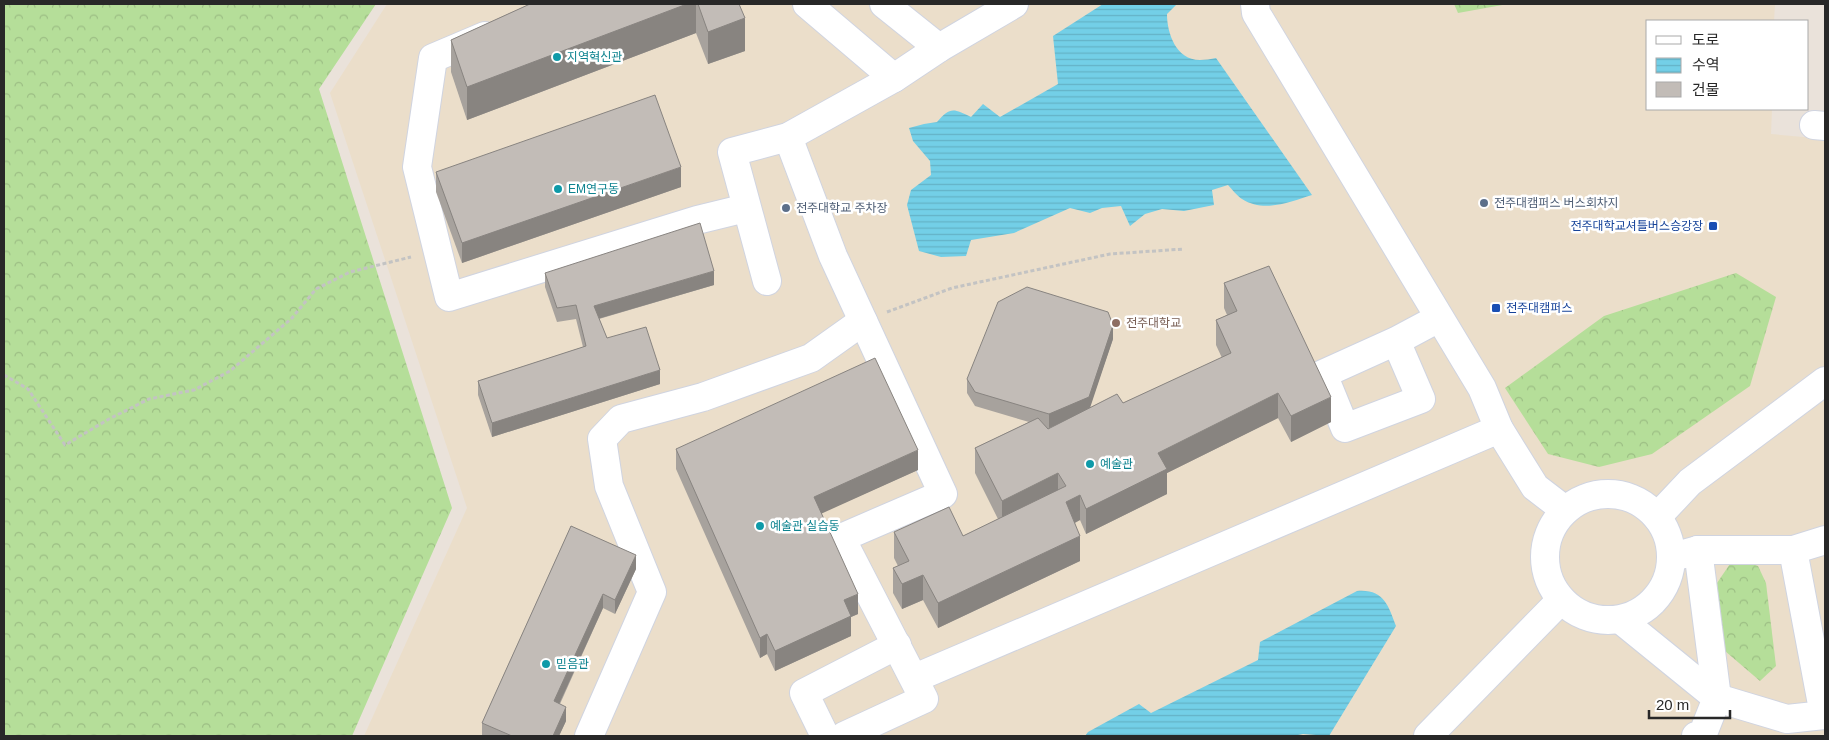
<svg xmlns="http://www.w3.org/2000/svg" width="1829" height="740" font-family="Arial,'Noto Sans KR',sans-serif">
<defs>
<pattern id="forest-crowns" width="20" height="18" patternUnits="userSpaceOnUse" patternTransform="scale(1.25)"><rect width="20" height="18" fill="#b5de99"/><path d="M2 6a3 3 0 1 1 6 0M12 15a3 3 0 1 1 6 0" fill="none" stroke="#9cbe84"/></pattern>
<pattern id="water-rules" width="6" height="5" patternUnits="userSpaceOnUse" patternTransform="scale(1.25)"><rect width="6" height="5" fill="#73cfe7"/><path d="M0 2.5h6" fill="none" stroke="#64b2c6"/></pattern>
</defs>
<rect width="100%" height="100%" fill="#eae2da"/>
<polygon fill="#ebdeca" points="387,4 1775,4 1774,21 1648,21 1648,109 1772,109 1771,134 1825,139 1825,736 364,736 467,508 330,93"/>
<g fill="url(#forest-crowns)">
<polygon points="4,4 376,4 319,89 452,508 352,736 4,736"/>
<polygon points="1454,4 1508,4 1458,13"/>
<polygon points="1736,273 1776,297 1750,386 1652,454 1599,467 1548,454 1505,388 1604,316"/>
<polygon points="1734,558 1758,566 1766,583 1776,666 1760,681 1725,651 1717,583"/>
</g>
<g fill="url(#water-rules)">
<path d="M1103 4H1177L1167 14C1167 33 1176 60 1200 60 1205 60 1211 59 1216 58L1312 195C1290 202 1264 213 1242 199 1237 196 1232 189 1228 185L1212 190 1214 205 1184 211 1162 209 1145 214 1130 226 1121 206 1102 208 1090 213 1070 208 1014 233 971 240 966 256 941 257 919 251 907 205 911 190 931 175 930 161 913 141 909 128 924 124 937 122C950 107 953 108 971 117L983 104 1000 117 1058 84 1053 36Z"/>
<path d="M1357 591C1384 589 1388 605 1396 626L1329 736 1303 734 1293 736H1085L1088 732 1139 704 1151 713 1258 660 1260 642Z"/>
</g>
<g fill="none" stroke-linecap="round" stroke-linejoin="round">
<defs>
<g id="minor">
<polyline points="807,4 894,78 939,48 1014,4"/>
<polyline points="884,4 939,48"/>
<polyline points="1255,4 1256,13 1482,388 1499,429 1535,487 1565,510"/>
<polyline points="485,36 433,58 417,167 449,297 697,220 746,208"/>
<polyline points="1814,125 1825,126"/>
<polyline points="788,137 833,256 943,494 841,538 924,699 844,736"/>
<polyline points="767,281 732,152 788,137 894,78"/>
<polyline points="1396,341 1421,399 1345,428 1323,374 1396,341 1439,318"/>
<circle cx="1608" cy="557" r="63"/>
<polyline points="1657,517 1690,482 1825,381"/>
<polyline points="1680,555 1698,550 1793,550 1825,540"/>
<polyline points="1621,620 1717,698 1787,719 1824,715 1793,550"/>
<polyline points="915,678 1499,429"/>
<polyline points="589,736 652,592 609,486 602,439 621,419 703,397 811,358 863,321"/>
<polyline points="825,736 804,693 897,645"/>
<polyline points="1428,736 1561,600"/>
<polyline points="1696,736 1702,736 1717,698 1698,550"/>
</g>
</defs>
<use href="#minor" stroke="#d0d4e0" stroke-width="30"/>
<g stroke="#c3c3c3" stroke-width="3" stroke-dasharray="4 2.5" stroke-linecap="butt">
<polyline points="887,312 952,288 1110,254 1184,249"/>
<polyline points="4,375 28,389 65,445 109,419 149,399 194,390 230,371 292,318 316,289 350,272 411,257"/>
</g>
<use href="#minor" stroke="#fff" stroke-width="28"/>
</g>
<g fill="#a7a29d">
<polygon points="530,4 739,4 745,51 708,64 696,33 467,120 451,72 451,40"/>
<polygon points="436,172 681,187 462,263 436,192"/>
<polygon points="545,273 714,285 599,319 607,338 660,384 492,437 478,395 478,381 583,347 576,319 557,322 545,287"/>
<polygon points="1224,283 1331,422 1291,442 1278,418 1167,473 1167,494 1086,534 1080,520 1075,523 1080,561 938,628 923,600 902,609 893,593 893,568 898,566 894,558 894,532 963,536 998,519 975,473 975,448 1029,422 975,406 967,393 967,379 1113,339 1089,408 1123,403 1222,358 1216,345 1216,320 1227,315 1224,308"/>
<polygon points="676,449 918,470 821,513 858,614 851,617 851,636 775,671 767,654 760,658 676,469"/>
<polygon points="571,526 636,569 615,614 603,608 560,704 566,721 559,736 482,736 482,723"/>
</g>
<g fill="#888480">
<polygon points="687,4 696,4 696,33 467,120 467,87"/>
<polygon points="745,18 745,51 708,64 708,32"/>
<polygon points="681,167 681,187 462,263 462,243"/>
<polygon points="714,271 714,285 594,320 594,306"/>
<polygon points="1113,325 1113,339 1089,411 1049,428 1049,414"/>
<polygon points="660,370 660,384 492,437 492,423"/>
<polygon points="1278,393 1278,418 1167,473 1167,494 1086,534 1086,509 1158,453"/>
<polygon points="1331,397 1331,422 1291,442 1291,416"/>
<polygon points="918,450 918,470 814,517 814,497"/>
<polygon points="1058,473 1058,498 1002,526 1002,501"/>
<polygon points="1080,495 1080,520 1066,527 1066,502"/>
<polygon points="1080,536 1080,561 938,628 938,603"/>
<polygon points="636,555 636,569 615,614 615,600"/>
<polygon points="923,575 923,600 902,609 902,584"/>
<polygon points="603,594 603,608 554,715 554,701"/>
<polygon points="858,594 858,614 851,617 851,636 775,671 775,651 844,600"/>
<polygon points="767,634 767,654 760,658 760,638"/>
<polygon points="566,707 566,721 559,736 553,736"/>
</g>
<g fill="#c2bcb7" stroke="#888480">
<polygon points="530,4 687,4 467,87 451,40"/>
<polygon points="698,4 739,4 745,18 708,32"/>
<polygon points="655,95 681,167 462,243 436,172"/>
<polygon points="700,223 714,271 594,306 607,338 646,327 660,370 492,423 478,381 586,346 576,305 557,308 545,273"/>
<polygon points="1269,266 1331,397 1291,416 1278,393 1158,453 1167,469 1086,509 1080,495 1066,502 1080,536 938,603 923,575 902,584 893,568 909,561 894,532 949,507 963,536 1066,486 1058,473 1002,501 975,448 1038,418 1048,429 1117,394 1123,403 1231,353 1216,320 1237,311 1224,283"/>
<polygon points="1027,287 1108,312 1113,325 1089,397 1049,414 975,392 967,379 998,302"/>
<polygon points="875,358 918,450 814,497 858,594 844,600 851,616 775,651 767,634 760,638 676,449"/>
<polygon points="571,526 636,555 615,600 603,594 554,701 566,707 553,736 512,736 482,723"/>
</g>
<g fill="#0f9aa8" stroke="#fff" stroke-width="2">
<circle cx="557" cy="57" r="5"/>
<circle cx="558" cy="189" r="5"/>
<circle cx="1090" cy="464" r="5"/>
<circle cx="760" cy="526" r="5"/>
<circle cx="546" cy="664" r="5"/>
</g>
<g fill="#5c6f8a" stroke="#fff" stroke-width="2">
<circle cx="1484" cy="203" r="5"/>
<circle cx="786" cy="208" r="5"/>
</g>
<g fill="#1a4fb4" stroke="#fff" stroke-width="2">
<rect x="1708" y="221" width="10" height="10" rx="2.5"/>
<rect x="1491" y="303" width="10" height="10" rx="2.5"/>
</g>
<circle fill="#8d6e63" stroke="#fff" stroke-width="2" cx="1116" cy="323" r="5"/>
<g text-anchor="middle" stroke-width="5" stroke-linejoin="round" paint-order="stroke">
<g font-size="12" fill="#0d838f" stroke="#fff" text-anchor="start">
<text x="567" y="61">지역혁신관</text>
<text x="568" y="193">EM연구동</text>
<text x="1100" y="468">예술관</text>
<text x="770" y="530">예술관 실습동</text>
<text x="556" y="668">믿음관</text>
</g>
<g font-size="12" fill="#4e5e75" stroke="#fff" text-anchor="start">
<text x="1494" y="207">전주대캠퍼스 버스회차지</text>
<text x="796" y="212">전주대학교 주차장</text>
</g>
<g font-size="12" fill="#164399" stroke="#fff" text-anchor="end">
<text x="1703" y="230">전주대학교셔틀버스승강장</text>
<text x="1506" y="312" text-anchor="start">전주대캠퍼스</text>
</g>
<g font-size="12" fill="#785e54" stroke="#fff" text-anchor="start">
<text x="1126" y="327">전주대학교</text>
</g>
</g>
<rect width="1829" height="740" fill="none" stroke="#282828" stroke-width="10"/>
<rect x="1646" y="20" width="162" height="90" fill="#ffffff" stroke="#a9a9a9"/>
<rect x="1656" y="36" width="25" height="8" fill="#ffffff" stroke="#a9a9a9"/>
<text x="1692" y="45" font-size="15" fill="#282828">도로</text>
<rect x="1656" y="58" width="25" height="15" fill="url(#water-rules)" stroke="#a9a9a9"/>
<text x="1692" y="70" font-size="15" fill="#282828">수역</text>
<rect x="1656" y="82" width="25" height="15" fill="#c2bcb7" stroke="#a9a9a9"/>
<text x="1692" y="95" font-size="15" fill="#282828">건물</text>
<path d="M1649 710v8h81v-8" fill="none" stroke="#282828" stroke-width="2.5"/>
<text x="1656" y="710" font-size="15" fill="#282828" stroke="#ffffff" stroke-width="4" paint-order="stroke">20 m</text>
</svg>
